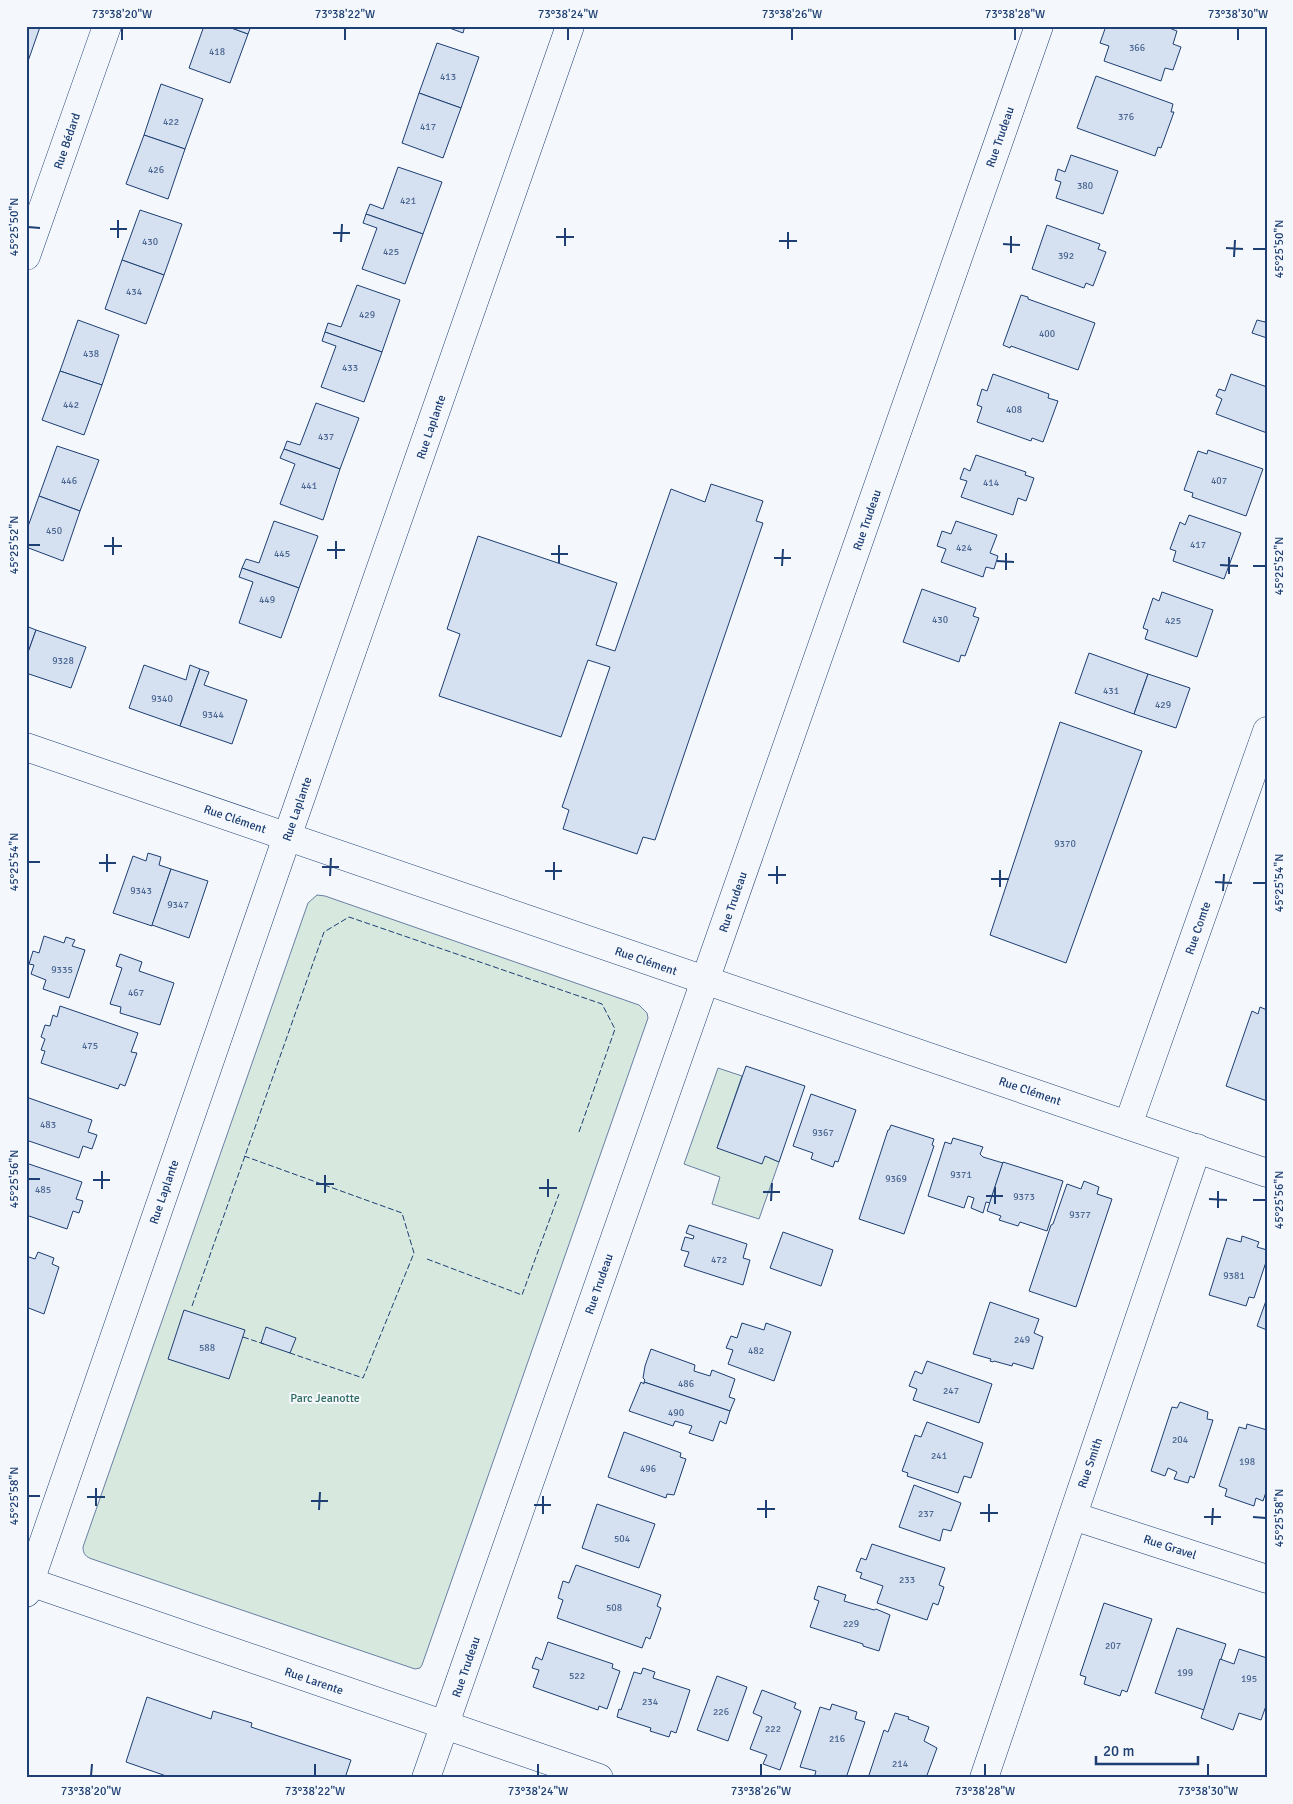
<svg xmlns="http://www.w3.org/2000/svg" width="1293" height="1804" font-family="Signika,sans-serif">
<rect width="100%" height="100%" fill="#f4f7fb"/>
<g fill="#d7e8df" stroke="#687fa3">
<path d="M317 895 325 896 639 1005 647 1013 648 1018 422 1665 420 1668 415 1669 92 1559C86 1557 83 1554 83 1547L308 903Z"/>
<polygon points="718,1068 742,1076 717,1148 765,1156 779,1162 759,1219 712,1204 720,1177 684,1164"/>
</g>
<g fill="#d5e0f0" stroke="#1d3f73">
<polygon points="26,26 40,27 26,67"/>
<polygon points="204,26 226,26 248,34 230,83 189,68"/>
<polygon points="226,26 251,26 248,34"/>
<polygon points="444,26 465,26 463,33"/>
<polygon points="1106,26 1164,26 1177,31 1173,44 1181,47 1173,70 1165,68 1161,81 1104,61 1109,46 1100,43"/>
<polygon points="437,43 479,57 461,108 419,93"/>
<polygon points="1096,76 1173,104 1171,112 1174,112 1161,148 1158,147 1155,156 1077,128"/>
<polygon points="161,84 203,99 185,149 144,135"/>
<polygon points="419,93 461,108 443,158 402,143"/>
<polygon points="144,135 185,149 168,199 126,184"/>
<polygon points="1071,155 1118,171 1103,214 1056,198 1061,182 1055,180 1058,169 1065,172"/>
<polygon points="398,167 442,182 423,234 366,214 370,204 383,209"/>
<polygon points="140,210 182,224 164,275 122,260"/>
<polygon points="366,214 423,234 405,284 362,269 377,228 363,223"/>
<polygon points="1047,225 1100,244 1098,249 1106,252 1093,286 1086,283 1084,288 1032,269"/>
<polygon points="122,260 164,275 146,324 105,309"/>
<polygon points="357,285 400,300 382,352 325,332 328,323 341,327"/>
<polygon points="1021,295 1028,297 1028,299 1095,323 1078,370 1011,346 1010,348 1003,345"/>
<polygon points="1267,316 1267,338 1252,333 1257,320 1265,322"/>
<polygon points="78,320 119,335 102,385 60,371"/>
<polygon points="325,332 382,352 364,402 321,387 336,346 322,341"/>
<polygon points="60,371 102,385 84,435 42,420"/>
<polygon points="993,374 1049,394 1048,398 1058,401 1043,442 1032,438 1031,441 977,422 982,407 977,405 982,389 987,391"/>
<polygon points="1231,374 1267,387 1267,433 1216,414 1222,399 1216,396 1219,389 1225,391"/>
<polygon points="316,403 359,418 340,469 284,449 287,441 300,445"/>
<polygon points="57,446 99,460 80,511 39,496"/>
<polygon points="284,449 340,469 323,520 280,504 295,464 280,458"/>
<polygon points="1208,450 1263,469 1246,516 1192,497 1193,493 1184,490 1198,451 1207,454"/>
<polygon points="976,455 1026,472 1025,475 1034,478 1026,501 1018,498 1013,515 961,497 967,481 960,479 964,468 970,471"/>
<polygon points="711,484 763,501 756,521 763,523 655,840 643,837 637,854 563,829 569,810 562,807 610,667 588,660 561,737 439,696 460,634 447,629 478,536 617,583 596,645 615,651 671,489 705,502"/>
<polygon points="39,496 80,511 63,561 26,547 26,532"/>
<polygon points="1189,515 1241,533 1224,579 1173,561 1176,551 1170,549 1180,522 1185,525"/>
<polygon points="274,521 318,536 299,588 242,568 246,559 259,563"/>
<polygon points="956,521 997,535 990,553 998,556 994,569 986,567 983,577 941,562 946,549 937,546 942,531 951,534"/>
<polygon points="242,568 299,588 281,638 239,623 253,582 239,577"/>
<polygon points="922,589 976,608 973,616 979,618 965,656 961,655 959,662 903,642"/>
<polygon points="1162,592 1213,610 1197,657 1145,639 1148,630 1143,628 1153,598 1159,601"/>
<polygon points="26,626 36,630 26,658"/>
<polygon points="36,630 86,647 71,688 26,673 26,658"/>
<polygon points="1089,653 1148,674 1134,714 1075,693"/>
<polygon points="144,665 186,680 190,665 200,669 180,726 129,708"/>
<polygon points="200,669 209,672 204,685 247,700 232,744 180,726"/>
<polygon points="1148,674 1190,688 1176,728 1134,714"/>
<polygon points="1060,722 1142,751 1066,963 990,935"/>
<polygon points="148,853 161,857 159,865 171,869 152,926 113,913 133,856 146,861"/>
<polygon points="171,869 208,881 189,938 152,925"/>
<polygon points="44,936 64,943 66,937 75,940 72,946 85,950 69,998 43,989 46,980 31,974 34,965 29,964 33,951 39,953"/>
<polygon points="120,954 142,962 139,971 174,983 160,1025 120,1013 121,1007 110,1004 122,968 116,966"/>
<polygon points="60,1006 138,1033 131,1052 137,1053 125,1086 120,1084 118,1089 41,1063 45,1051 41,1050 45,1039 41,1037 45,1025 50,1026 53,1015 57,1017"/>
<polygon points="1260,1007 1267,1010 1267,1101 1226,1086 1252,1011 1258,1014"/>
<polygon points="746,1066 805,1086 779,1162 765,1156 762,1164 717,1148"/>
<polygon points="811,1094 856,1110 838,1162 835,1161 833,1167 811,1159 813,1153 793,1146"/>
<polygon points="26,1097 92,1120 88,1132 97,1135 92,1149 83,1146 79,1158 26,1140"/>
<polygon points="891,1125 934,1139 932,1145 934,1146 904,1234 859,1219 888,1130 889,1130"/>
<polygon points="953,1138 983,1147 980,1154 983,1157 1003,1163 990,1203 986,1202 983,1213 971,1208 974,1198 968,1196 964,1208 928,1196 945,1142 951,1144"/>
<polygon points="1003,1162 1063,1181 1047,1231 1020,1222 1018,1226 999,1220 1001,1216 987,1211"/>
<polygon points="26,1163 82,1182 76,1199 83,1201 79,1213 73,1211 67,1229 26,1215"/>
<polygon points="1084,1181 1099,1187 1097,1194 1112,1199 1076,1307 1029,1291 1051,1225 1053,1224 1067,1184 1081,1189"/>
<polygon points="689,1225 747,1244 743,1258 750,1260 743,1285 684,1266 689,1252 681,1250 685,1237 693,1239 694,1236 686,1233"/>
<polygon points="783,1232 833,1250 821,1286 770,1268"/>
<polygon points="1242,1236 1259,1242 1257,1247 1267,1250 1267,1259 1254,1298 1249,1297 1246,1306 1209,1295 1227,1238 1241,1242"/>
<polygon points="38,1252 54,1258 52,1264 59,1267 44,1314 26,1307 26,1256 35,1259"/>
<polygon points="1267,1298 1267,1330 1257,1326"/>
<polygon points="990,1302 1039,1319 1034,1333 1043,1337 1033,1369 1013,1363 1012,1366 994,1361 993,1362 990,1361 991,1359 973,1354"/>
<polygon points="184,1310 245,1330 229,1379 168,1359"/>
<polygon points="742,1323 764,1330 766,1323 791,1332 774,1381 728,1364 733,1350 726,1348 731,1336 737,1338"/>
<polygon points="266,1327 296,1338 290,1353 261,1343"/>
<polygon points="651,1349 695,1365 694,1371 710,1376 712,1370 735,1379 729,1397 735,1399 730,1411 644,1382 645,1380 643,1378 645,1366"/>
<polygon points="927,1361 992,1384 979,1423 913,1400 917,1389 909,1386 915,1371 922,1374"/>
<polygon points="641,1382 644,1384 644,1382 730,1411 726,1424 720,1421 713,1441 689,1433 692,1426 675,1421 673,1426 629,1411"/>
<polygon points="1180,1402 1208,1412 1207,1419 1213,1420 1194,1478 1190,1476 1188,1483 1174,1479 1177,1472 1168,1468 1165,1476 1151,1471 1172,1407 1177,1408"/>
<polygon points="927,1422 983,1443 971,1478 964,1476 958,1493 907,1476 908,1473 902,1471 915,1435 921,1437"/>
<polygon points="1247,1424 1267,1430 1267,1489 1263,1501 1256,1498 1254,1506 1225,1496 1227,1489 1219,1486 1239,1427 1246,1429"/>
<polygon points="624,1432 681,1453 680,1457 686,1459 674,1495 667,1494 666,1498 608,1477"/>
<polygon points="914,1485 961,1503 951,1531 943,1529 940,1541 899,1527"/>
<polygon points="597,1504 655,1524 639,1568 582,1548"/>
<polygon points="872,1544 945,1568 939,1585 944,1587 938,1605 933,1603 927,1620 877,1603 883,1586 860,1578 862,1573 856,1571 861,1558 866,1560"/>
<polygon points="576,1565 661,1595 657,1606 661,1608 650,1639 646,1637 642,1648 557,1618 563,1600 558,1598 563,1581 569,1583"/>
<polygon points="818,1586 846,1595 844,1601 874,1610 876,1609 890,1615 879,1651 863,1646 863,1644 810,1627 819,1601 814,1599"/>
<polygon points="1104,1603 1152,1619 1127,1692 1122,1690 1120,1696 1084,1684 1086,1677 1080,1675"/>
<polygon points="1177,1628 1226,1644 1204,1710 1155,1693"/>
<polygon points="548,1642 613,1664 612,1668 620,1671 607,1709 599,1706 598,1710 533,1687 539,1670 532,1668 536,1657 542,1660"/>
<polygon points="1239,1649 1267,1658 1267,1703 1261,1720 1239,1713 1233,1730 1201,1718 1220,1659 1234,1664"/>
<polygon points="643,1668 655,1672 653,1678 690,1690 676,1733 671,1731 669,1737 650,1731 651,1728 617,1717 619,1709 621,1710 634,1672 641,1674"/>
<polygon points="717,1676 747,1687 728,1741 697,1730"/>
<polygon points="762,1690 796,1703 794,1708 801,1711 780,1770 763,1764 767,1755 750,1749 762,1717 753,1713"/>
<polygon points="147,1697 211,1719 213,1711 252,1723 251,1727 351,1760 345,1778 172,1778 126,1762"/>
<polygon points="832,1704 857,1712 855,1719 865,1722 846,1778 828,1776 828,1778 814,1778 816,1771 800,1767 820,1707 830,1710"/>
<polygon points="895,1713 909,1717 908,1719 929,1727 924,1741 937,1748 926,1778 868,1778 884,1730 888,1732"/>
</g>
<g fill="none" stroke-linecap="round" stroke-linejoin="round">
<defs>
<g id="street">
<polyline points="26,256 107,26"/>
<polyline points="26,747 1267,1173"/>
<polyline points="1128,1125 1267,731"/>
<polyline points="1073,1516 1267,1579"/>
<polyline points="30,1582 599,1778"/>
<polyline points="426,1778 1039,26"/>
<polyline points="984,1778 1197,1148"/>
</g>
<polyline id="secondary" points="26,1593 287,837 570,26"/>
</defs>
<use href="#street" stroke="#1d3f73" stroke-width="29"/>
<use href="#secondary" stroke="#1d3f73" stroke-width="29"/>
<use href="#street" stroke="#f4f7fb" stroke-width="28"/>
<use href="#secondary" stroke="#f4f7fb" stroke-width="28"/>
<g stroke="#1d3f73" stroke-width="1" stroke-dasharray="6 2.5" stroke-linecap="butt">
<polyline points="244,1156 402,1213 414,1253 363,1378 287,1352"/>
<polyline points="427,1259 522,1295 559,1194"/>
<polyline points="192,1306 324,932 349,917 602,1004 615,1029 579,1132"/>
<polyline points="243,1337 264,1344"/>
</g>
</g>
<path fill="none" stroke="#1d3f73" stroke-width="2" d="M122 40V28M345 40V28M568 40V28M792 40V28M1015 40V28M1238 40V28M28 227 40 228M110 229H127M333 233H350M556 237H574M118 238V220M779 241H797M341 242 342 224M1003 244 1020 245M565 246V228M1226 248 1243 249M788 249V232M1253 249H1266M1011 253V236M1234 257 1235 240M28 545H40M104 546H122M327 550H345M551 554H568M113 555V537M774 558H791M336 559V541M997 561 1014 562M559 563V545M1220 565 1238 566M782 566 783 549M1253 566H1266M1006 570V553M1229 574V557M28 862H40M99 863H116M322 867H339M545 871H562M107 872V854M768 875H786M330 876 331 858M991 879H1009M554 880V862M1215 882 1232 883M1253 883H1266M777 884V866M1000 887V870M1223 891 1224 874M28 1179H40M93 1180H110M316 1184H334M539 1188H557M102 1189V1171M763 1192H780M325 1193V1175M986 1196H1003M548 1197V1179M1209 1199 1227 1200M1253 1200H1266M771 1201 772 1183M995 1204V1187M1218 1208V1191M28 1496H40M87 1497H105M311 1501H328M534 1505H551M96 1506V1488M757 1509H775M319 1510 320 1492M980 1513H998M543 1514V1496M1204 1517H1221M1253 1517 1266 1518M766 1518V1500M989 1522V1504M1212 1525 1213 1508M91 1776 92 1764M315 1776V1764M538 1776V1764M761 1776V1764M985 1776V1764M1208 1776V1764"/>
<g text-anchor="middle" stroke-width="4" stroke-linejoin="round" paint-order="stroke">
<g font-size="10" fill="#4b6792">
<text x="1137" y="51">366</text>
<text x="217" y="55">418</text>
<text x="448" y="80">413</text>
<text x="1126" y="120">376</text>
<text x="171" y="125">422</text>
<text x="428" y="130">417</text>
<text x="156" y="173">426</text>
<text x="1085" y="189">380</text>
<text x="408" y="204">421</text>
<text x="150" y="245">430</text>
<text x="391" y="255">425</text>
<text x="1066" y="259">392</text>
<text x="134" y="295">434</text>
<text x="367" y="318">429</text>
<text x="1047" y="337">400</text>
<text x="91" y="357">438</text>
<text x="350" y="371">433</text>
<text x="71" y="408">442</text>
<text x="1014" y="413">408</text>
<text x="326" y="440">437</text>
<text x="69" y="484">446</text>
<text x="1219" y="484">407</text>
<text x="991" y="486">414</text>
<text x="309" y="489">441</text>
<text x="54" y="534">450</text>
<text x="1198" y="548">417</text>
<text x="964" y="551">424</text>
<text x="282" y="557">445</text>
<text x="267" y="603">449</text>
<text x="940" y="623">430</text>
<text x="1173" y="624">425</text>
<text x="63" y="664">9328</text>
<text x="1111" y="694">431</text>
<text x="162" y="702">9340</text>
<text x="1163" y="708">429</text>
<text x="213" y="718">9344</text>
<text x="1065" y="847">9370</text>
<text x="141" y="894">9343</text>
<text x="178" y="908">9347</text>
<text x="62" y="973">9335</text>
<text x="136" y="996">467</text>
<text x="90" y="1049">475</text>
<text x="48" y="1128">483</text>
<text x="823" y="1136">9367</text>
<text x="961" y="1178">9371</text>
<text x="896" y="1182">9369</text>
<text x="43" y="1193">485</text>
<text x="1024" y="1200">9373</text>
<text x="1080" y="1218">9377</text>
<text x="719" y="1263">472</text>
<text x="1234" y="1279">9381</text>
<text x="1022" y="1343">249</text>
<text x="207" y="1351">588</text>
<text x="756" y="1354">482</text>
<text x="686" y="1387">486</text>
<text x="951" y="1394">247</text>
<text x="676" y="1416">490</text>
<text x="1180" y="1443">204</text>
<text x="939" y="1459">241</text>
<text x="1247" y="1465">198</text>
<text x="648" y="1472">496</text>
<text x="926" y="1517">237</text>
<text x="622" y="1542">504</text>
<text x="907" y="1583">233</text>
<text x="614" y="1611">508</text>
<text x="851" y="1627">229</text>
<text x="1113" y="1649">207</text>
<text x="1185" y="1676">199</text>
<text x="577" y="1679">522</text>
<text x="1249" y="1682">195</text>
<text x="650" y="1705">234</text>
<text x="721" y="1715">226</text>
<text x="773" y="1732">222</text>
<text x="837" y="1742">216</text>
<text x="900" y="1767">214</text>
</g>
<g font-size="12" fill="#1d3f73" stroke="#f4f7fb">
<text transform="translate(1000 137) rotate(-71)" y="4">Rue Trudeau</text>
<text transform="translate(67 141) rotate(-71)" y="4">Rue Bédard</text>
<text transform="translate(431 427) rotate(-71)" y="4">Rue Laplante</text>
<text transform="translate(867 520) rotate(-71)" y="4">Rue Trudeau</text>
<text transform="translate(297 809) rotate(-71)" y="4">Rue Laplante</text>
<text transform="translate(235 819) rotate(19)" y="4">Rue Clément</text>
<text transform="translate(733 902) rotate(-71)" y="4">Rue Trudeau</text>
<text transform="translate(1198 928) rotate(-71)" y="4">Rue Comte</text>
<text transform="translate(646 961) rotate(19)" y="4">Rue Clément</text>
<text transform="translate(1030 1091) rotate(19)" y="4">Rue Clément</text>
<text transform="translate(164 1192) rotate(-71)" y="4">Rue Laplante</text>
<text transform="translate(599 1284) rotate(-71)" y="4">Rue Trudeau</text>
<text transform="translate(1090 1463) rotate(-71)" y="4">Rue Smith</text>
<text transform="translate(1170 1547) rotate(18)" y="4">Rue Gravel</text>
<text transform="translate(466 1667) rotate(-71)" y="4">Rue Trudeau</text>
<text transform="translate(314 1681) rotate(19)" y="4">Rue Larente</text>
</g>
<g font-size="12" fill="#2c6c60" stroke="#f4f7fb">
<text x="325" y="1402">Parc Jeanotte</text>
</g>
</g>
<rect width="1293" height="1804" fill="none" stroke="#f4f7fb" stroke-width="55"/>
<path d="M1096 1756v8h102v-8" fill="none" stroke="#1d3f73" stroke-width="2.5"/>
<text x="1103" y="1756" font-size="15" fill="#1d3f73" stroke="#f4f7fb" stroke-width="4" paint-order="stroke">20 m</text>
<rect x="28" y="28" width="1238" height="1748" fill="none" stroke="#1d3f73" stroke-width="2"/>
<g font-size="12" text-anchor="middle" fill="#1d3f73">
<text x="122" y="18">73°38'20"W</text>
<text x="345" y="18">73°38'22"W</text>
<text x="568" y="18">73°38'24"W</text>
<text x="792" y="18">73°38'26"W</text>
<text x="1015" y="18">73°38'28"W</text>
<text x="1238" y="18">73°38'30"W</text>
<text transform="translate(14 227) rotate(-90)" y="4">45°25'50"N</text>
<text transform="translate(1279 249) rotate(-90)" y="4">45°25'50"N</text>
<text transform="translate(14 545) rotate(-90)" y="4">45°25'52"N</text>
<text transform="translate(1279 566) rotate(-90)" y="4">45°25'52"N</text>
<text transform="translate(14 862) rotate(-90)" y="4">45°25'54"N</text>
<text transform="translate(1279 883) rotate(-90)" y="4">45°25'54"N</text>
<text transform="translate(14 1179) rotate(-90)" y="4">45°25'56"N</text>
<text transform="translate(1279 1200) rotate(-90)" y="4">45°25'56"N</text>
<text transform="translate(14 1496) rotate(-90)" y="4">45°25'58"N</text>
<text transform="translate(1279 1518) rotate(-90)" y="4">45°25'58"N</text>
<text x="91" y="1795">73°38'20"W</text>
<text x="315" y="1795">73°38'22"W</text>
<text x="538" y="1795">73°38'24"W</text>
<text x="761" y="1795">73°38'26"W</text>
<text x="985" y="1795">73°38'28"W</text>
<text x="1208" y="1795">73°38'30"W</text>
</g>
</svg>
